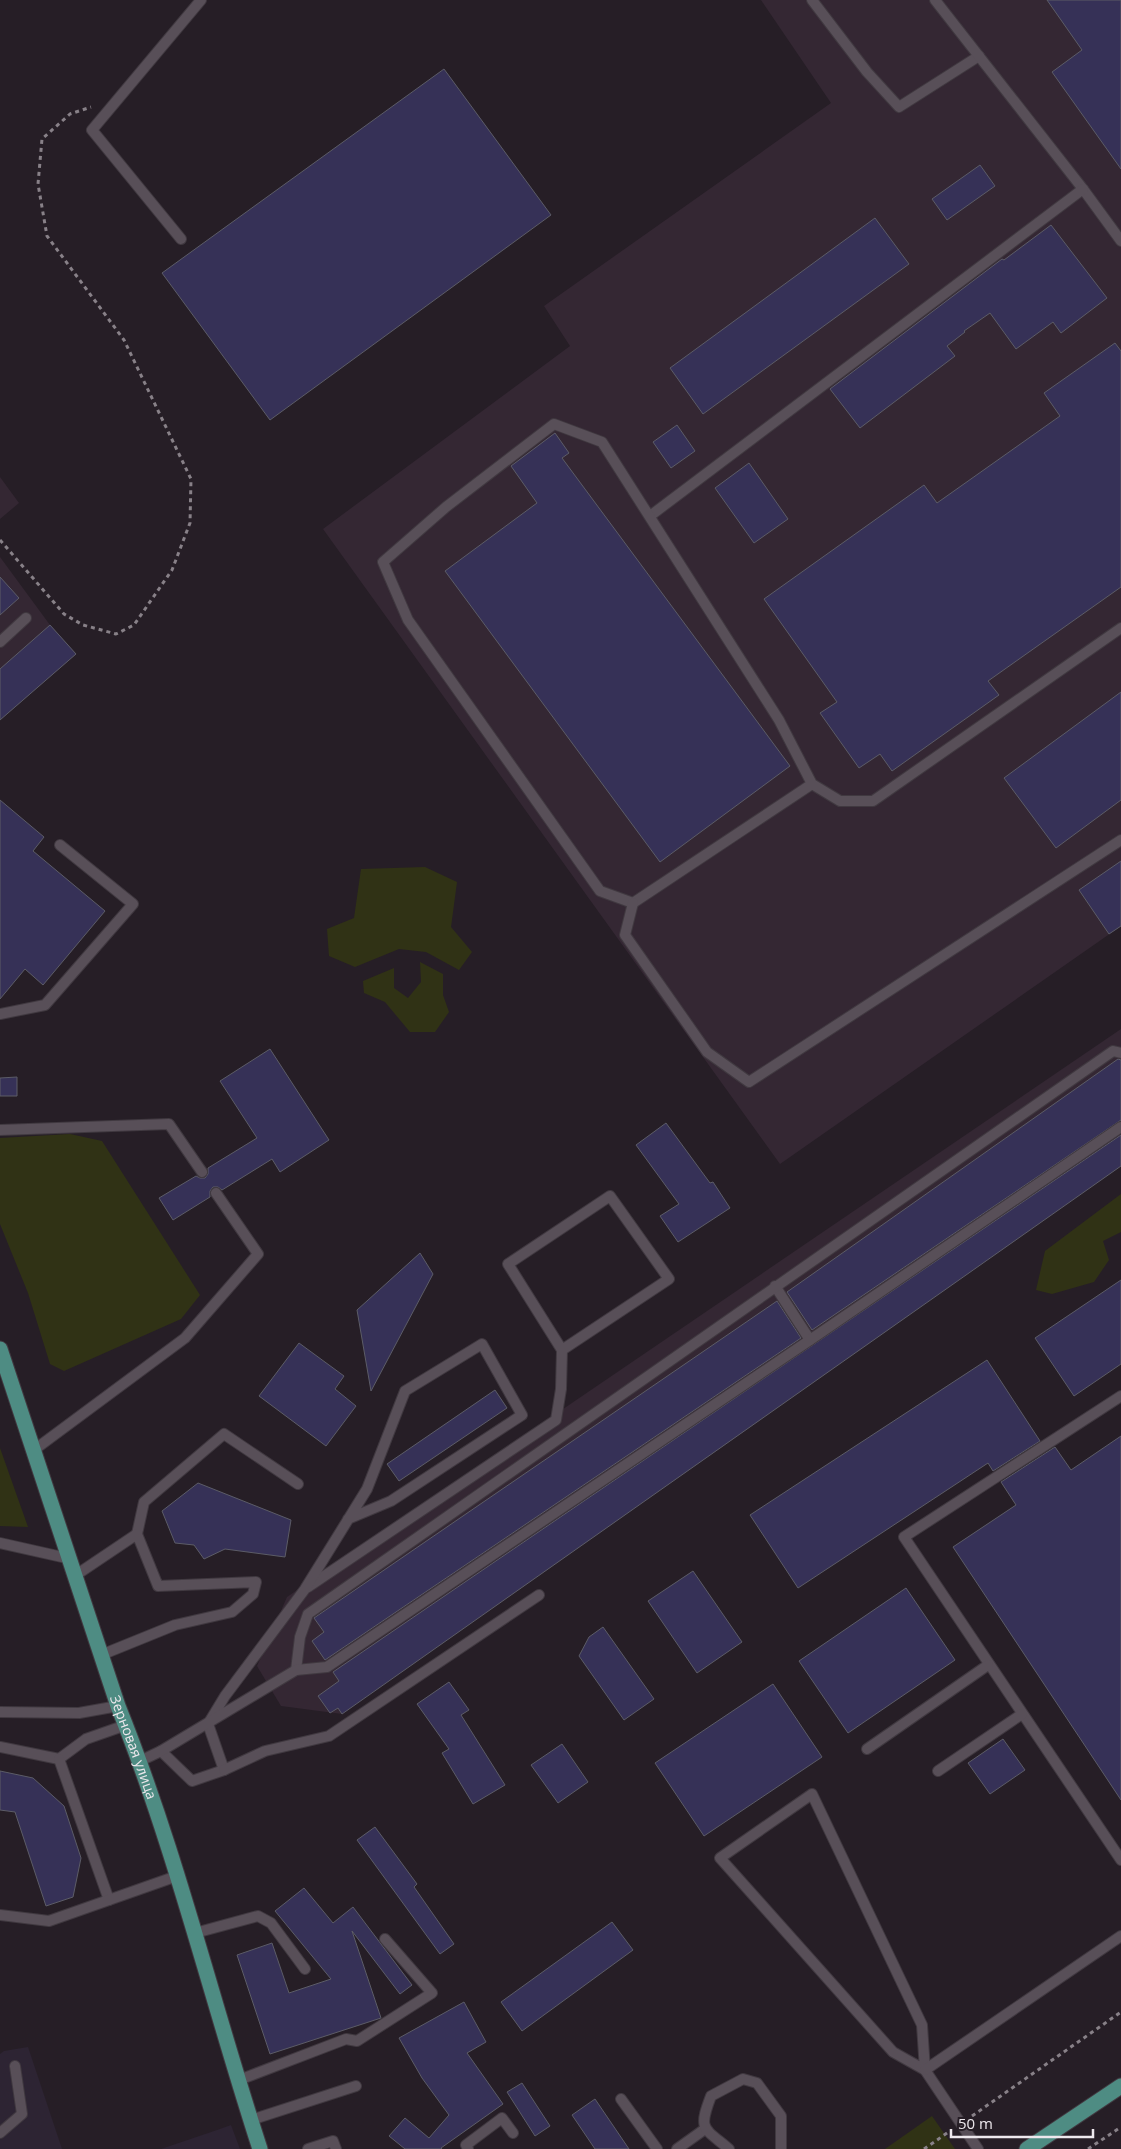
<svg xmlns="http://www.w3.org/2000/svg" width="1121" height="2149" font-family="'Open Sans',sans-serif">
<rect width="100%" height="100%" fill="#261e26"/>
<g fill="#2d2433">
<polygon points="28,2047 62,2149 0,2149 0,2054 4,2051"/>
<polygon points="231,2125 240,2149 161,2149 217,2130"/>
</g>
<g fill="#342733">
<polygon points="761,0 1121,0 1121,926 780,1164 323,529 570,346 544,306 831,103"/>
<polygon points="0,477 19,503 0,519"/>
<polygon points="0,557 50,625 76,654 0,720"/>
<polygon points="1121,1029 1121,1166 342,1714 281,1706 257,1666 287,1597"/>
</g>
<g fill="#303215">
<polygon points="425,867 457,882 451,927 472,952 459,970 426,952 399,949 355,967 329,956 327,929 354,918 361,869"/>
<polygon points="420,962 443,974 443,995 449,1012 435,1032 410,1032 385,1002 364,993 363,981 394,968 394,988 408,998 421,982"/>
<polygon points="70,1134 102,1141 200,1295 181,1319 64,1371 50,1364 28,1293 0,1224 0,1138"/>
<polygon points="1121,1194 1121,1232 1103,1241 1109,1260 1094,1282 1052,1294 1036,1290 1045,1251"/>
<polygon points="0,1448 28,1527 0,1526"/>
<polygon points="932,2116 955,2149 885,2149"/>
</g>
<g fill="#363157" stroke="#5c5c67">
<polygon points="1047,0 1121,0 1121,169 1052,72 1082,50"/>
<polygon points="444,69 551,215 270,420 162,273"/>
<polygon points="980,165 995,186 947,220 932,199"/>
<polygon points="875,218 909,264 703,414 670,368"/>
<polygon points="1051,225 1107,298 1061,333 1053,322 1016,349 990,313 964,331 965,332 947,346 955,356 860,428 830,389 1002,259 1004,260"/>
<polygon points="1115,343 1121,351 1121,587 988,681 999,695 892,771 880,754 859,768 820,713 837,702 764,599 924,485 937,503 1060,416 1044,393"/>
<polygon points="677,425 695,451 671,468 653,442"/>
<polygon points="555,433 569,453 562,458 790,766 660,862 445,571 537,503 511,466"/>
<polygon points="749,463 788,519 754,543 715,488"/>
<polygon points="0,577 19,598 0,615"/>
<polygon points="50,625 76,654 0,720 0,669"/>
<polygon points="1121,692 1121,800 1056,848 1004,778"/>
<polygon points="0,800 44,837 33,851 105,911 43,985 25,969 0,999"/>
<polygon points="1121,861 1121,926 1109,934 1079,890"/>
<polygon points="270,1049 329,1140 280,1172 272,1159 222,1190 218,1187 213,1187 210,1191 210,1197 173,1220 159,1198 196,1176 200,1178 205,1178 208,1174 208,1168 257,1138 220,1081"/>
<polygon points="1118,1059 1121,1060 1121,1120 812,1330 787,1292"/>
<polygon points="17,1077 17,1096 0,1096 0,1078"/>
<polygon points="666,1123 710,1183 713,1182 730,1208 678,1242 660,1216 679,1204 636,1145"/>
<polygon points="1121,1135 1121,1166 342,1714 338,1708 330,1713 318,1696 339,1681 333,1672"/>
<polygon points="420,1253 433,1274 371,1391 357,1310"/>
<polygon points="1121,1280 1121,1364 1074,1396 1035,1338"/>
<polygon points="777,1301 801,1338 325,1660 312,1641 324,1632 314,1618"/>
<polygon points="299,1343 344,1376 335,1389 356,1406 326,1446 259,1396"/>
<polygon points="987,1360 1040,1441 993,1471 988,1463 798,1588 750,1515"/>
<polygon points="495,1390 507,1408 399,1481 387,1464"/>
<polygon points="1121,1436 1121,1800 953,1547 1016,1505 1001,1482 1055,1447 1071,1470"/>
<polygon points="198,1483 291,1520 285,1557 225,1549 204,1559 194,1545 175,1543 162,1511"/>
<polygon points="693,1571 742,1642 697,1673 648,1601"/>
<polygon points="906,1588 955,1660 848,1733 799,1661"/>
<polygon points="603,1627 654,1699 624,1720 579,1656 589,1637"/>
<polygon points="449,1682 469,1710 461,1715 505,1785 473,1804 442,1753 449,1749 417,1704"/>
<polygon points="773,1684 822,1757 704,1836 655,1763"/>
<polygon points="1003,1739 1025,1770 990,1794 968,1763"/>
<polygon points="562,1744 588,1782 558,1803 531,1765"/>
<polygon points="0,1771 33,1778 64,1806 81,1858 73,1897 46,1906 15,1812 0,1810"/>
<polygon points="375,1827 417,1884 414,1887 454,1944 440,1954 357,1840"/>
<polygon points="304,1888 333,1923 353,1907 412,1985 400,1994 352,1931 381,2018 270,2054 237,1955 272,1943 289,1993 331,1979 275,1911"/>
<polygon points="612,1922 633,1950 522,2031 501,2002"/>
<polygon points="464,2002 486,2042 467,2053 503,2104 441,2148 442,2149 405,2149 389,2136 405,2118 429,2138 449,2115 422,2078 399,2038"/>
<polygon points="522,2083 550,2126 535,2136 507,2092"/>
<polygon points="595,2099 629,2149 595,2149 572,2115"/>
</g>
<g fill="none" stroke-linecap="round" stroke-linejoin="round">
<defs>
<g id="lane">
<polyline points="812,0 867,72 899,107 979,56"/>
<polyline points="935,0 1083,189 1121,241"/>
<polyline points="181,239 92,130 201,0"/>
<polyline points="650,516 1083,189"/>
<polyline points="0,642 26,618"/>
<polyline points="812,784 633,903 600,891 408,620 383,562 446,507 554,424 602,442 779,720 812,784 840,801 873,801 1121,628"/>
<polyline points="633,903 625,935 707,1052 749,1082 1121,840"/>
<polyline points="0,1014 45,1005 133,904 60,845"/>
<polyline points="0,1130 169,1124 202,1172"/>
<polyline points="775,1286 810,1340"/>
<polyline points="1121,1396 904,1537 1121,1860"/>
<polyline points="34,1450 185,1338 258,1254 216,1193"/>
<polyline points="137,1534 144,1502 224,1434 298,1484"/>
<polyline points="0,1543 71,1559"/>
<polyline points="76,1575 137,1534 158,1586 256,1582 253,1594 232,1612 175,1625 101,1655"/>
<polyline points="308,1587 556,1420 561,1389 562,1350 669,1279 610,1196 508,1264 562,1350"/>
<polyline points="296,1670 300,1637 308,1614 1113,1051 1121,1053"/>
<polyline points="0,1712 79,1713 118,1706"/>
<polyline points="0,1747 59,1759 86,1739 126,1725"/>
<polyline points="867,1749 988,1665"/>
<polyline points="161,1751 192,1781 224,1770 208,1724 225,1696 305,1589 367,1489 405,1391 482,1344 522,1415 391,1501 348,1519"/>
<polyline points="59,1759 109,1900"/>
<polyline points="140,1761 161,1751 296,1670 327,1667 810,1340 1121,1127"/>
<polyline points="224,1770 265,1751 329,1736 539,1595"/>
<polyline points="938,1771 1022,1714"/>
<polyline points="0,1915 49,1921 177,1876"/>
<polyline points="195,1933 258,1916 271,1923 305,1969"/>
<polyline points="925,2070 922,2025 812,1794 720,1858 893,2052 925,2070 978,2149"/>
<polyline points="925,2070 1121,1936"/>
<polyline points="239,2080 346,2039 357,2041 432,1993 385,1939"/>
<polyline points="621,2099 657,2149"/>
<polyline points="251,2120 356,2086"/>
<polyline points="0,2133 22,2114 15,2066"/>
<polyline points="308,2149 333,2141 336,2149"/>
<polyline points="468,2149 466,2145 502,2118 513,2133"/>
<polyline points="677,2149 705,2129"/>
<path d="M729 2149C703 2127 698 2130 711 2096L743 2079 757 2083 781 2116V2149"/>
</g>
<g id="primary">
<path id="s1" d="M0 1349 118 1706C176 1850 212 2002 260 2149"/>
<polyline points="1027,2149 1121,2086"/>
</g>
</defs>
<use href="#lane" stroke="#403940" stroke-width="12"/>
<use href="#primary" stroke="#403940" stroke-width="17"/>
<g stroke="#888188" stroke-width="3" stroke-dasharray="4 4" stroke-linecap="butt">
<polyline points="0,540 64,614 83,625 116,634 134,625 172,570 190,523 191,479 124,340 47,236 38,184 42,139 70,114 91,107"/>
<polyline points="972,2116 1121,2012"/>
<polyline points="924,2149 950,2131"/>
<polyline points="1088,2149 1121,2127"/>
</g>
<use href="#lane" stroke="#584f58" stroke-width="10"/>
<use href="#primary" stroke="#4e8c83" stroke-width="15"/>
</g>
<g text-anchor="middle" stroke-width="4.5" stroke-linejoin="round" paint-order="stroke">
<g font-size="14" fill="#ede8ed" stroke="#261e26">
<text dy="5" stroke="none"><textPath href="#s1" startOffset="420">Зерновая улица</textPath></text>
</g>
</g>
<path d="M951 2129v8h142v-8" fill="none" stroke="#ede8ed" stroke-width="2.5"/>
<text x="958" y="2129" font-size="15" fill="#ede8ed" stroke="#261e26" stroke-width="4" paint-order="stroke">50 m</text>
</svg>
